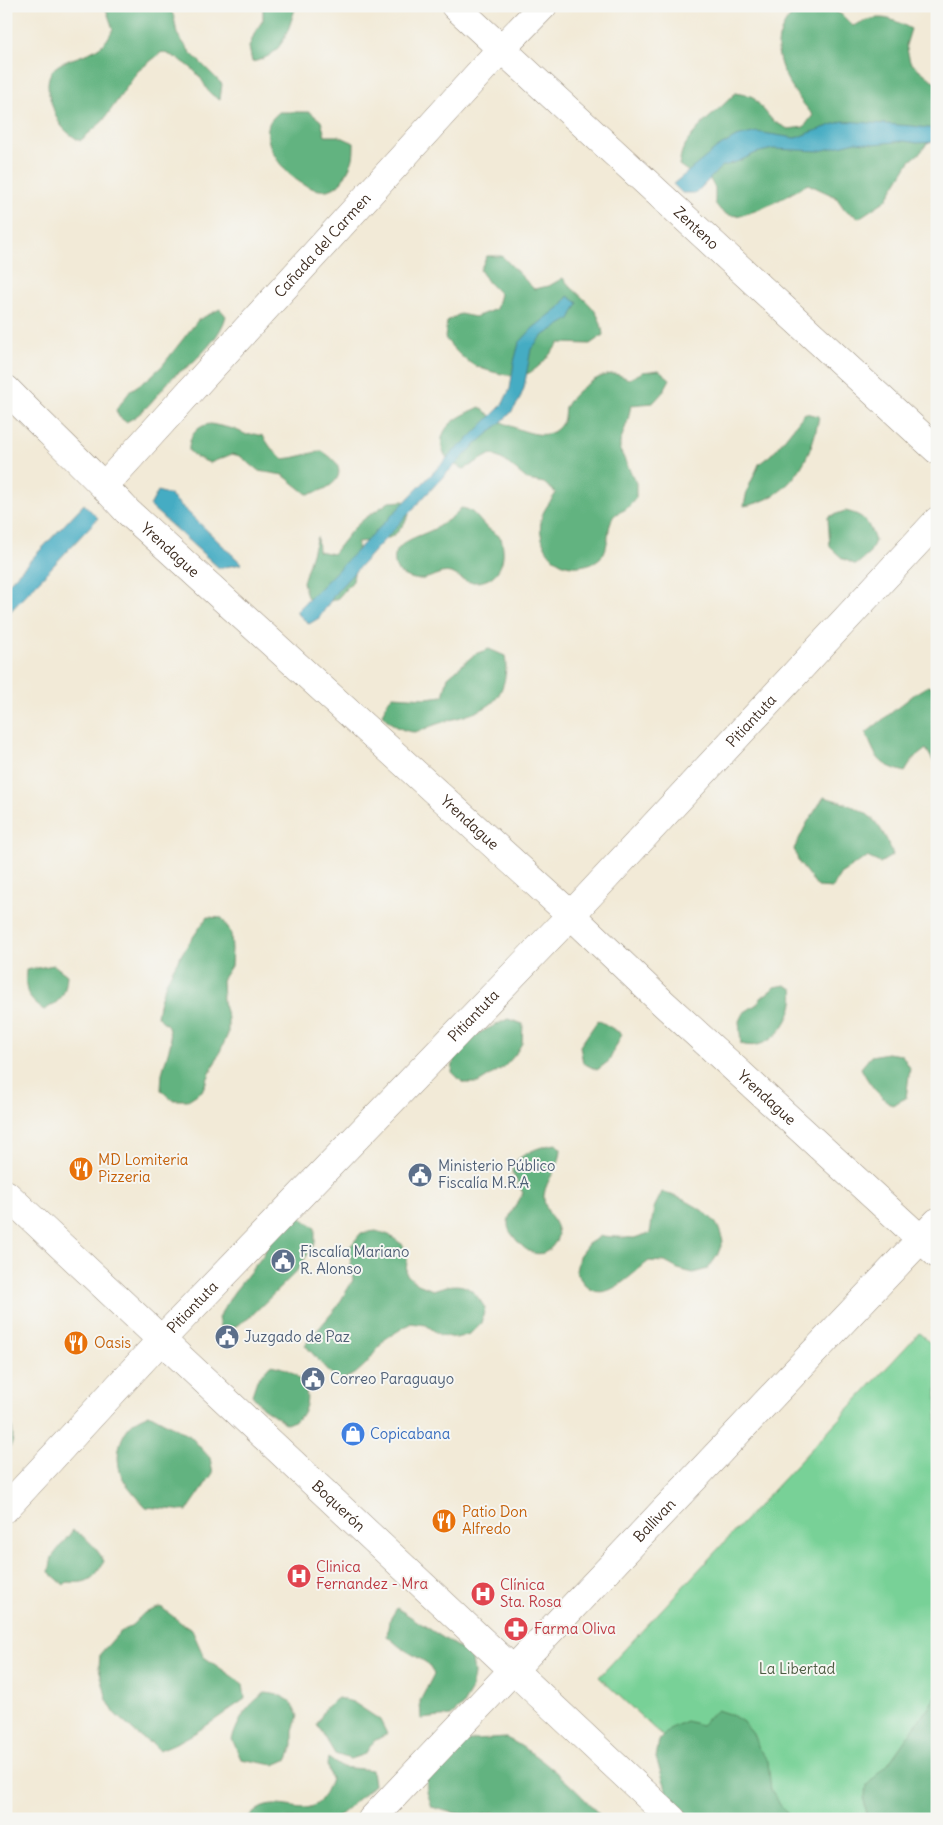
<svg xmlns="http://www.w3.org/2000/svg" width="943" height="1825" font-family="Delius,sans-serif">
<rect width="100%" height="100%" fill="#f6f6f2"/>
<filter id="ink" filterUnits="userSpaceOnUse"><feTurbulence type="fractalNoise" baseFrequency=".02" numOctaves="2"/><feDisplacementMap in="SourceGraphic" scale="10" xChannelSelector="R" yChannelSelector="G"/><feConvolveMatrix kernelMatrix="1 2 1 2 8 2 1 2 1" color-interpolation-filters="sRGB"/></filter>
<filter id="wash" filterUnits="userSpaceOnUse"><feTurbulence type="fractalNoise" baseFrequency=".0096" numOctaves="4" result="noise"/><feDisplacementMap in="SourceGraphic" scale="20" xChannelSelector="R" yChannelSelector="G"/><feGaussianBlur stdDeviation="1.12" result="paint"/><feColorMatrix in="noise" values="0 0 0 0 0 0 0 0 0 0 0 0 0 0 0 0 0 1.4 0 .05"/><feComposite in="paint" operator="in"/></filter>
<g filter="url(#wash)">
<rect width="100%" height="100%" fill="#f2ead7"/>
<polygon fill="#78d197" stroke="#5a7e5a" points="919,1333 937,1349 937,1819 751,1819 599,1677"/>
<g fill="#62b380" stroke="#4e6e4f">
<path d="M105 6H169L174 17 177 34 190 52 222 84 220 100C203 90 209 89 199 76 189 64 177 57 162 52L138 71 103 121 80 141C61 129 58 124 51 102 36 52 82 66 105 42 108 39 111 33 113 29Z"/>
<path d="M263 6H296C287 33 283 56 252 62L249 47 255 32 263 20Z"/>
<path d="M798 6H827L842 15 853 26C878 14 888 16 911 29L906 45 910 62 937 84V135L930 139 921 152 910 161 886 200 859 218 845 210 836 197 808 184C791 193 744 223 726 214 722 213 718 207 715 203V188L708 176 693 175 679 165C680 160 681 153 683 149 695 126 718 112 735 93L752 96 773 121 788 129 804 127 813 115C795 95 769 60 781 32 784 23 792 14 798 6Z"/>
<path d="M279 112H310L321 121 325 136H339L354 143C354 160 353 161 345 176 323 218 257 157 269 124 270 120 276 115 279 112Z"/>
<path d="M487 256H502L534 289 549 286 563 278C580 300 600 304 603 335L590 344 559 343C550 354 542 366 529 373 522 377 510 375 502 374 473 368 463 361 445 338L447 321 460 314 475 317 496 309 500 294 489 283 480 270Z"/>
<path d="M220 309 226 316C222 333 205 351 192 363 186 369 177 372 171 379 157 394 146 413 126 422L119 417 116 410 131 390 149 378 162 366 198 320Z"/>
<path d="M659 370 670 379 663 392 653 403 631 405 628 420 620 442V450L636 483V498C633 501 630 506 626 509 621 512 616 513 613 517 606 529 610 548 601 557 595 563 587 565 579 566 554 569 537 544 541 520 542 511 551 501 556 493L544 483 528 480 505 461 491 454 464 469 450 463C447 458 443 453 442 448 438 424 463 415 480 407 493 419 505 424 521 430 536 435 552 439 562 423 565 418 564 412 565 408 571 393 599 373 614 374 619 374 625 378 629 379L643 372Z"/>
<path d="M805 413 819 416C812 459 790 499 744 506L747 491 759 464 773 453Z"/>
<path d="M211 424 234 429 247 435 255 434 263 436 271 448 283 459C297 458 309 453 322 451 328 455 334 459 337 465 346 482 320 493 307 494L283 475 259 471 240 456 232 454 210 463 196 457 189 451C188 437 197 425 211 424Z"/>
<path d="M404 501 409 515C394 543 387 539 358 542L353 581 337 599 321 604 307 597 303 582 317 537 318 551 333 554 352 530 364 519 389 502Z"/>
<path d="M461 508C473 509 476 517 484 525 489 530 496 533 501 538 508 561 498 584 471 582 464 582 458 575 451 573 438 569 428 584 410 578 403 576 396 572 395 564 391 541 420 537 434 529 444 523 454 517 461 508Z"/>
<path d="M845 511C865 515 868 522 875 541L869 554 856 565 842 558 830 547 828 517Z"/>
<path d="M489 649 505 656C508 672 504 692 492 703 477 715 454 718 437 724 430 726 422 731 415 732 403 732 388 723 382 714L388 701 393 696 426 698 443 696 448 677 475 654Z"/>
<path d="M928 686 937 690V767L926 749 913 759 905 772C877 764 877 759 866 733L916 693Z"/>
<path d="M824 797C838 801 856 806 868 815 879 823 889 842 893 855L880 863 867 857 840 874 833 888 818 887 799 863 794 849 807 823Z"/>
<path d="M207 917 222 918 231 933 232 949 231 966 222 980 223 1002 228 1018V1034L202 1091 188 1100H172L161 1090 162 1073 171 1042 168 1026 157 1016C162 977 186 948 207 917Z"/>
<path d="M54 965 67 975C65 996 62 1000 44 1010 26 998 25 991 26 970Z"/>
<path d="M785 985 793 989C798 1016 771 1054 741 1044L739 1021 743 1013 757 1004 761 998 775 987Z"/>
<polygon points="508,1019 523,1024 522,1043 515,1055 504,1067 478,1083 463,1083 452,1072 454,1057 461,1042"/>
<polygon points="598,1020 622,1034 609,1061 597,1070 583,1063 580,1046"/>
<path d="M887 1053 902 1055 910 1068 906 1098 892 1105C877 1094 869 1084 861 1068L871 1056Z"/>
<path d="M556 1144 561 1149C561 1166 546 1179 544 1195 542 1212 564 1226 556 1241 543 1263 526 1253 514 1237 511 1233 508 1230 508 1224 508 1214 519 1202 523 1193L512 1172 513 1164C523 1153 540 1146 556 1144Z"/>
<path d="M662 1192C680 1197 702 1207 715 1222 719 1227 721 1235 723 1241L717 1256 708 1269 693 1273 678 1269 665 1262 649 1261C624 1280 597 1314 576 1271L579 1256 588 1244 601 1236 634 1238 650 1233 654 1208Z"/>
<polygon points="287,1209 315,1227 315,1243 296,1272 249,1318 222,1334 218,1318 234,1292 262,1257"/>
<path d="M376 1231 389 1235 403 1245 407 1259 406 1274 418 1284 433 1290C460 1281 470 1283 485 1308L481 1323 470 1334 456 1338 440 1335 426 1325 411 1323 385 1339 366 1364 355 1374 341 1380 328 1371 305 1345 337 1307 353 1280 349 1248 361 1233Z"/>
<path d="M270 1365C275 1366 281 1367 285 1369 305 1377 314 1399 300 1417 297 1420 291 1422 287 1424L262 1407 252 1395 257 1380Z"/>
<path d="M149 1414 190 1436 210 1458 213 1473 187 1511 146 1507C139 1499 131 1491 125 1482 113 1463 117 1436 135 1421 139 1418 145 1416 149 1414Z"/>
<path d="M6 1417C16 1428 14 1445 6 1456Z"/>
<path d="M73 1530C87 1538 96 1547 104 1561 94 1580 88 1584 67 1582L64 1585 49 1572 52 1557Z"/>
<path d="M161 1607 185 1626 192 1630 204 1657 243 1684 245 1699C215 1719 193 1738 159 1750L150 1741V1743L138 1735 115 1714 107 1700 99 1668 100 1654 119 1633 132 1625 144 1613Z"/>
<polygon points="397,1608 462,1650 472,1660 474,1674 471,1691 462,1706 451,1716 421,1719 420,1701 434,1674 427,1663 400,1647 387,1636 389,1621"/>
<path d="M265 1693C284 1695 290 1698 298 1716L293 1730V1746L288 1759 274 1765 241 1759 232 1739C240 1718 246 1706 265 1693Z"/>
<polygon points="937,1695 937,1819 828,1819 831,1815 867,1815 864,1800 867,1785 889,1763"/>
<polygon points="338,1698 353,1702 380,1720 387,1734 374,1741 365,1754 350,1759 335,1754 317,1724 326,1707"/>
<polygon points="717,1710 732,1715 743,1722 753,1734 759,1749 768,1761 771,1791 791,1819 692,1819 667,1791 656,1758 659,1740 671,1728 686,1721 701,1725"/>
<path d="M506 1738C537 1752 580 1792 603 1819H524L514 1814 497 1815 494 1812C473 1817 453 1814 432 1807L427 1792 426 1777 460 1743 474 1740Z"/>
<path d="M328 1758 341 1767 372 1770 374 1785 335 1819H248C271 1788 303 1821 320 1801 325 1795 328 1786 331 1779L327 1765Z"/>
</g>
<g fill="#44acc3" stroke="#406b70">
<polygon points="843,121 913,126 936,129 937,142 917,143 904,141 874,144 856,142 820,151 773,149 756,153 739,161 721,167 696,193 682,193 673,184 717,148 736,137 757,132 795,138"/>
<polygon points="568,296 578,303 570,319 541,337 531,349 524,388 519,401 513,410 507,417 474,446 437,483 337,591 319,618 309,624 296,612 394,513 454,451 467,440 502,405 510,389 514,362 519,343 533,328 561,306"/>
<polygon points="158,491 170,495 242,564 219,568 150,506"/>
<polygon points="84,504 98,518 6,616 6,586"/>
</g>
</g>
<g filter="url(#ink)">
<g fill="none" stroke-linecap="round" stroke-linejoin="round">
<defs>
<g id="minor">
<path id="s1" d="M455 6 937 450"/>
<path id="s2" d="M6 389C46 430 89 469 127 511L571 915 662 1002 937 1254"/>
<path id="s3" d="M104 486 501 49 543 6"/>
<path id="s4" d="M6 1508 162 1339 571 915 937 521"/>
<path id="s5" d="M372 1819 937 1222"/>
</g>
<g id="tertiary">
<path id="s6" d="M6 1194 672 1819"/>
</g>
</defs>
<use href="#minor" stroke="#968a7a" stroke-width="29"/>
<use href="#tertiary" stroke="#968a7a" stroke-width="29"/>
<use href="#minor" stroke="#fff" stroke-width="28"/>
<use href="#tertiary" stroke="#fff" stroke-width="28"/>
</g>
</g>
<defs>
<symbol id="restaurant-disc" viewBox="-11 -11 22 22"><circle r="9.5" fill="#e8710a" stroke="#f6f6f2"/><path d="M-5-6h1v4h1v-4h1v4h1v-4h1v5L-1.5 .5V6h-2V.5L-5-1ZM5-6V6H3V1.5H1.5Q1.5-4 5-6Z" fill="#fff"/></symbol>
<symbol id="civic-disc" viewBox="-11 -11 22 22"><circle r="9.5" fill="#5c6f8a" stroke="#f6f6f2"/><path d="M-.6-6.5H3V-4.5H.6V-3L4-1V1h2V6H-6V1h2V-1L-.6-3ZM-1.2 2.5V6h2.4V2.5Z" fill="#fff"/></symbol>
<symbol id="shop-disc" viewBox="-11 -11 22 22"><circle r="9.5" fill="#3f7fe0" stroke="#f6f6f2"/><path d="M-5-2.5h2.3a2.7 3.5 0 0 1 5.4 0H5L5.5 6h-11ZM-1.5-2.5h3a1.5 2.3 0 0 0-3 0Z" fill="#fff"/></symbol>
<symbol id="hospital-disc" viewBox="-11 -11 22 22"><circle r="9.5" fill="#e0444e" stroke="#f6f6f2"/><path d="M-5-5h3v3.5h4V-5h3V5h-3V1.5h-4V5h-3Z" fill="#fff"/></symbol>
<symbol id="pharmacy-disc" viewBox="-11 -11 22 22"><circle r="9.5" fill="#e0444e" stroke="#f6f6f2"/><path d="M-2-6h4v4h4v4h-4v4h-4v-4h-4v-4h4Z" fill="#fff"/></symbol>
</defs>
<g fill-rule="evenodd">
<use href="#restaurant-disc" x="67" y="1155" width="28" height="28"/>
<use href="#civic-disc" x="406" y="1161" width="28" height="28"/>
<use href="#civic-disc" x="269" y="1247" width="28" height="28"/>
<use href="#civic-disc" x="213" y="1323" width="28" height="28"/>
<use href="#restaurant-disc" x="62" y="1329" width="28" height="28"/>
<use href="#civic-disc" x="299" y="1365" width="28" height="28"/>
<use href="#shop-disc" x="339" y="1420" width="28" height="28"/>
<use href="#restaurant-disc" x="430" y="1507" width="28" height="28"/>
<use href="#hospital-disc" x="285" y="1562" width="28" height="28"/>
<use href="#hospital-disc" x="469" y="1580" width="28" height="28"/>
<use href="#pharmacy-disc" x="502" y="1615" width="28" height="28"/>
</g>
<g text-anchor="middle" stroke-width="4" stroke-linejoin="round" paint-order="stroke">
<g font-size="15" fill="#3b2a1e" stroke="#f6f6f2">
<text dy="5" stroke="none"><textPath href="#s1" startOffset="328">Zenteno</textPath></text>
<text dy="5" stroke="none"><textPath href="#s3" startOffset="325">Cañada del Carmen</textPath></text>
<text dy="5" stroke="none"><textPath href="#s2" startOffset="230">Yrendague</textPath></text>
<text dy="5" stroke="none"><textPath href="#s4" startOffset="1084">Pitiantuta</textPath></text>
<text dy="5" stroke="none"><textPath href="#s2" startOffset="635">Yrendague</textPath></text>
<text dy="5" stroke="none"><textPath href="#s4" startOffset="679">Pitiantuta</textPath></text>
<text dy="5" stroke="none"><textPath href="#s2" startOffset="1040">Yrendague</textPath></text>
<text dy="5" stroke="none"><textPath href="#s4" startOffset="274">Pitiantuta</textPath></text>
<text dy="5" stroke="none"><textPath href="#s6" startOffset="456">Boquerón</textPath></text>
<text dy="5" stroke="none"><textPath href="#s5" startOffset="411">Ballivan</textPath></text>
</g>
<g font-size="15" fill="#c56008" stroke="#f6f6f2" text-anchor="start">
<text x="98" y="1165">MD Lomiteria<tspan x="98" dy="17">Pizzeria</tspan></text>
<text x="94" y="1348">Oasis</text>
<text x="462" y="1517">Patio Don<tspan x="462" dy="17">Alfredo</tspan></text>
</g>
<g font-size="15" fill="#4e5e75" stroke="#f6f6f2" text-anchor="start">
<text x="438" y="1171">Ministerio Público<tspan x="438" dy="17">Fiscalía M.R.A</tspan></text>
<text x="300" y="1257">Fiscalía Mariano<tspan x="300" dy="17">R. Alonso</tspan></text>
<text x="244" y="1342">Juzgado de Paz</text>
<text x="330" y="1384">Correo Paraguayo</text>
</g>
<g font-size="15" fill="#366cbe" stroke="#f6f6f2" text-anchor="start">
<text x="370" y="1439">Copicabana</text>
</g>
<g font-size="15" fill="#be3a42" stroke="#f6f6f2" text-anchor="start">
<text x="316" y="1572">Clinica<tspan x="316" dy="17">Fernandez - Mra</tspan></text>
<text x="500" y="1590">Clínica<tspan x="500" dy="17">Sta. Rosa</tspan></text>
<text x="534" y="1634">Farma Oliva</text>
</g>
<g font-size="15" fill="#4d5c42" stroke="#f6f6f2">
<text x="797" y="1674">La Libertad</text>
</g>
</g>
<rect width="943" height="1825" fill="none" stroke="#f6f6f2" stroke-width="25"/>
</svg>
